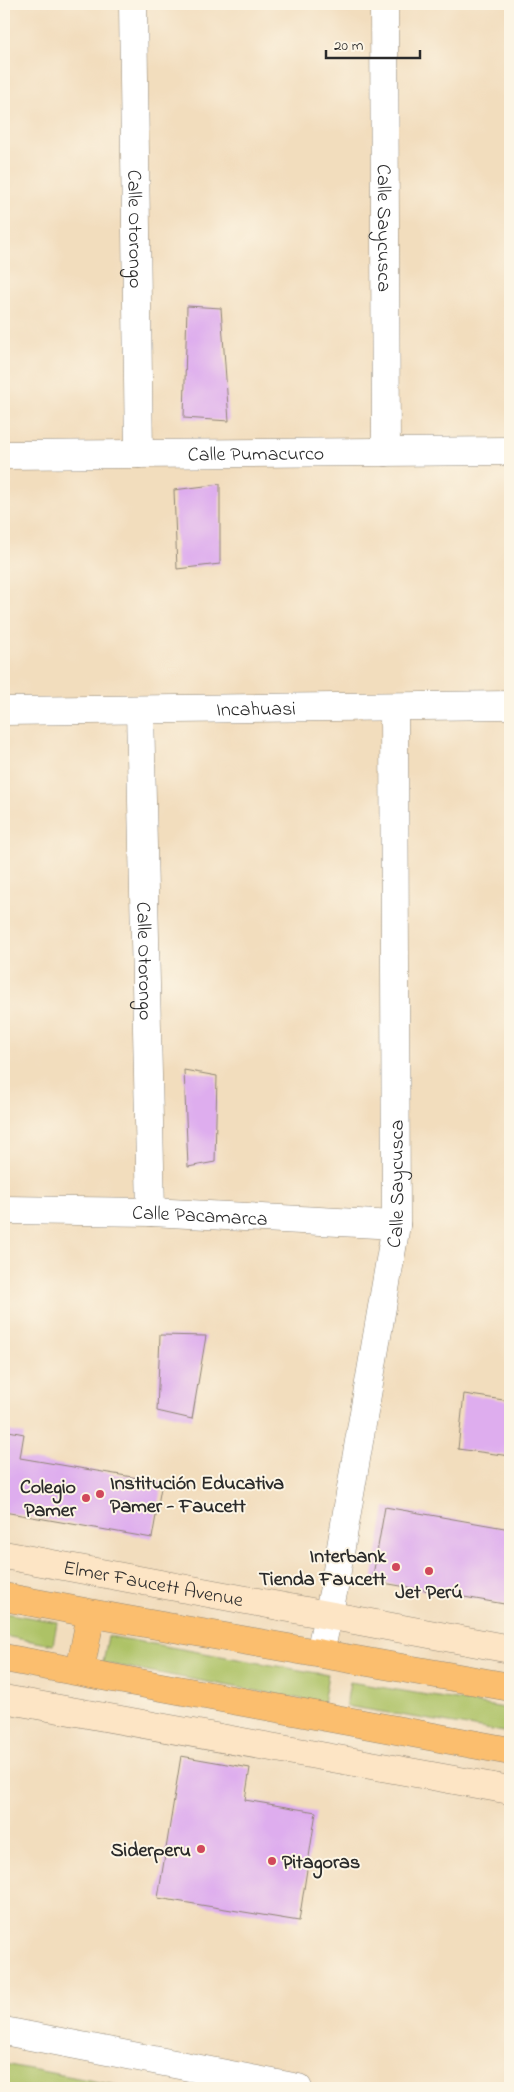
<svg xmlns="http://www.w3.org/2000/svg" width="514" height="2092" font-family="'Indie Flower',sans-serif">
<rect width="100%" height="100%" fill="#fcf5e5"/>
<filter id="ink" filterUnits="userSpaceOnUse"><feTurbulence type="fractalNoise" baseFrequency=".02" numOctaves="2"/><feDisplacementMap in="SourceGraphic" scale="10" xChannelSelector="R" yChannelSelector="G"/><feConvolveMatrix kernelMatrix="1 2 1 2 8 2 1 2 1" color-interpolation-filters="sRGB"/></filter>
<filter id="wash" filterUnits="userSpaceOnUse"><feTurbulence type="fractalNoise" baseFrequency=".0096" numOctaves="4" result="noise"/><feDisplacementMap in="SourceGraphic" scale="20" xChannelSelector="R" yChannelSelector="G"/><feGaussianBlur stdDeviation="1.12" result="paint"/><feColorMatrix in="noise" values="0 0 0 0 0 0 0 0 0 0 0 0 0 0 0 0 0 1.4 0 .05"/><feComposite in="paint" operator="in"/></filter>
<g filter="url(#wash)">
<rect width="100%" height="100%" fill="#f2ddbd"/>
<g fill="#adc266" stroke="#6c7648">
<polygon points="4,1613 57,1622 53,1645 4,1636"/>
<polygon points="108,1636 328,1675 323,1703 103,1663"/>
<polygon points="350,1682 510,1709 510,1733 346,1706"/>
<polygon points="4,2064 131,2088 4,2088"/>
</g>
<g id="blocks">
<g fill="#deadee">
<polygon points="187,306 221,308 229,421 184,418"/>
<polygon points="220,484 220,564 177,569 174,490"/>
<polygon points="184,1070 217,1076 215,1162 188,1167"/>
<polygon points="160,1335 206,1336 192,1419 157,1411"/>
<polygon points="464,1394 510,1401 510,1456 458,1449"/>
<polygon points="4,1430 24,1434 20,1458 162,1482 152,1538 4,1512"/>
<polygon points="385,1507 510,1529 510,1605 372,1581"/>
<polygon points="181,1756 250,1768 245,1800 316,1812 299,1921 158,1898"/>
</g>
</g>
</g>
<g filter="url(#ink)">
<use href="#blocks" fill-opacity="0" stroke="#8e8474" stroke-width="1"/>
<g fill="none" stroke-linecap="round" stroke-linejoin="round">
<defs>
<g id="minor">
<path id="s1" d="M133 4 139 454"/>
<path id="s2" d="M384 4 386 452"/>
<path id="s3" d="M4 455 510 451"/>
<path id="s4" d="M140 710 151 1212"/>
<path id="s5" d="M4 711 510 705"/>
<path id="s6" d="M4 1210 151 1212 396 1225"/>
<path id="s7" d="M320 1653 334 1588 396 1225 394 707"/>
<polyline points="4,2031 298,2088"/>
</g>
<g id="secondary">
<path id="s8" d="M4 1555 510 1649"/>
<polyline points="4,1699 510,1790"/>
</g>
<g id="primary">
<polyline points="4,1597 122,1619 510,1687"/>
<polyline points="4,1658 510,1751"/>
<polyline points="80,1671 91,1614"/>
</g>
</defs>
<use href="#minor" stroke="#8e8474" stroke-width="29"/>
<use href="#secondary" stroke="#8e8474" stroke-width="29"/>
<use href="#primary" stroke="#8e8474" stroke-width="29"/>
<use href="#minor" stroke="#fff" stroke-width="28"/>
<use href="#secondary" stroke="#fde5c5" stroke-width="28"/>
<use href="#primary" stroke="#fbbe6e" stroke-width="28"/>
</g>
</g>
<g fill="#d1495b" stroke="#fcf5e5" stroke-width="2">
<circle cx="100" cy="1494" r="5"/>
<circle cx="86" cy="1498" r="5"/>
<circle cx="396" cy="1567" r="5"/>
<circle cx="429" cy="1571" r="5"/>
<circle cx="201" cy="1849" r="5"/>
<circle cx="272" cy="1861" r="5"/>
</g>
<g text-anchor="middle" stroke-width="4" stroke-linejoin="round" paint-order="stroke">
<g font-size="20" fill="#2b2b2b" stroke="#fcf5e5">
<text dy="7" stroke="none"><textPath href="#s2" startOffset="224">Calle Saycusca</textPath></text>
<text dy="7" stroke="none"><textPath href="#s1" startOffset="225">Calle Otorongo</textPath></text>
<text dy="7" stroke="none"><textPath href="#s3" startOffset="252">Calle Pumacurco</textPath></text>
<text dy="7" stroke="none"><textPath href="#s5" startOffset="252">Incahuasi</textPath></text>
<text dy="7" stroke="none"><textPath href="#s4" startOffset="251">Calle Otorongo</textPath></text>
<text dy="7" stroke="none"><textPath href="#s7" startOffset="476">Calle Saycusca</textPath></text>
<text dy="7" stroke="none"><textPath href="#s6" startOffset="196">Calle Pacamarca</textPath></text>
<text dy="7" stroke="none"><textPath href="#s8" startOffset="152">Elmer Faucett Avenue</textPath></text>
</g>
<g font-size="20" font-weight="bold" fill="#2b2b2b" stroke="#fcf5e5" text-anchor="end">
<text x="110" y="1489" text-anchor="start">Institución Educativa<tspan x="110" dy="23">Pamer - Faucett</tspan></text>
<text x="76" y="1493">Colegio<tspan x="76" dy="23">Pamer</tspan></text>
<text x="386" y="1562">Interbank<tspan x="386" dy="23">Tienda Faucett</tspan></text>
<text x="429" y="1598" text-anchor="middle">Jet Perú</text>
<text x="191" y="1856">Siderperu</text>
<text x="282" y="1868" text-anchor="start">Pitagoras</text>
</g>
</g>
<rect width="514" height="2092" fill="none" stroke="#fcf5e5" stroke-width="20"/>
<path d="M326 50v8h94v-8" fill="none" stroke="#2b2b2b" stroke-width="2.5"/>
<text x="334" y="50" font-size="15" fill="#2b2b2b" stroke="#fcf5e5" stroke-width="4" paint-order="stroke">20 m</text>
</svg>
